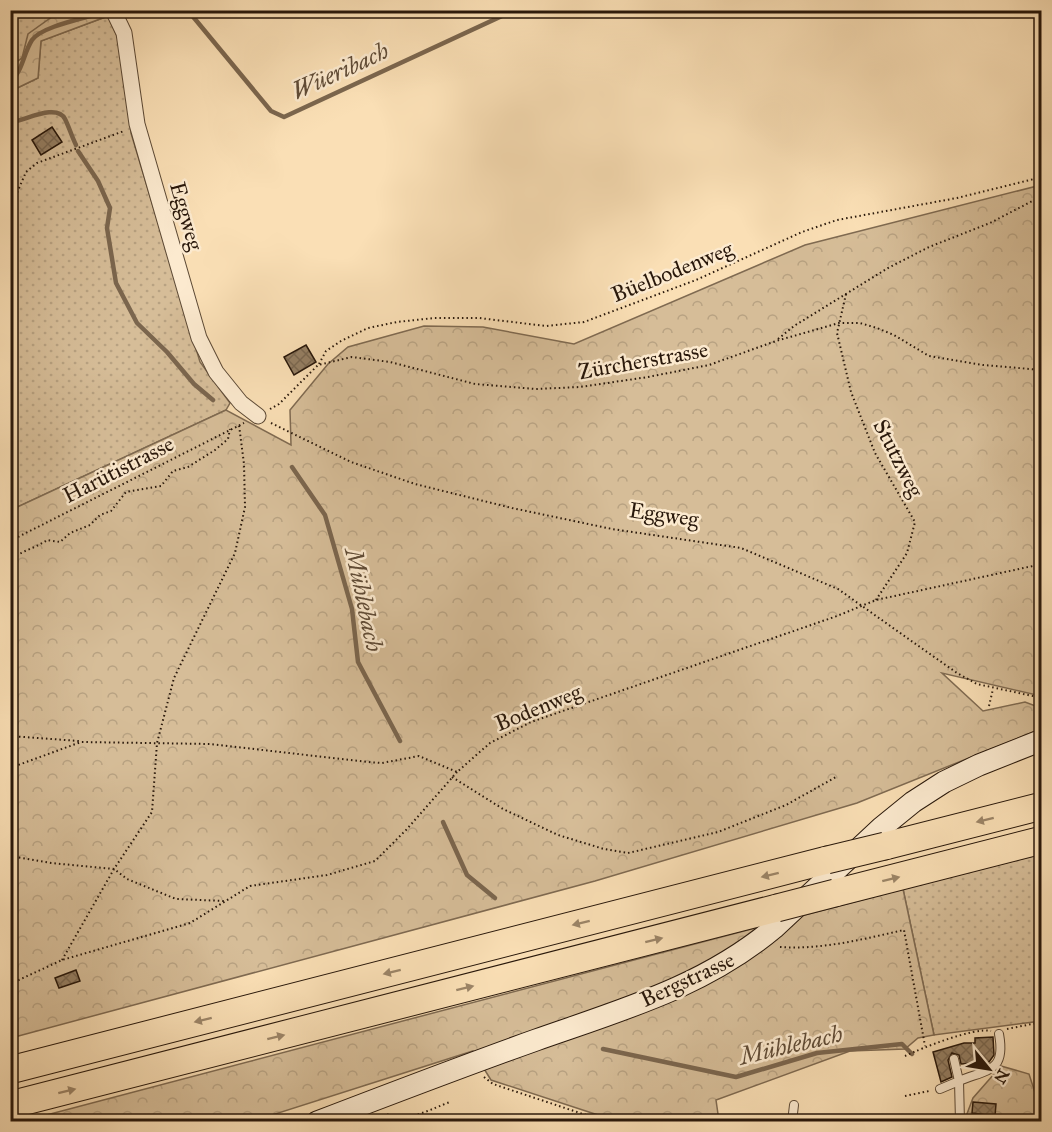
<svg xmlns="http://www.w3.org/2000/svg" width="1052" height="1132" font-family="'IM FELL Great Primer',serif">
<defs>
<pattern id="grass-dots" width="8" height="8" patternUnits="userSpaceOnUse" patternTransform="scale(1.5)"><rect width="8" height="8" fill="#d6bd98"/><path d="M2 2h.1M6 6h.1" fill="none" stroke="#b8a282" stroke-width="1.8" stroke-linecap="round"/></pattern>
<pattern id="forest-crowns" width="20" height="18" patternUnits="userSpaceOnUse" patternTransform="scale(1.5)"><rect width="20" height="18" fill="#d6bd98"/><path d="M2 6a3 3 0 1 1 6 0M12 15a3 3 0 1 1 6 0" fill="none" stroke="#b8a282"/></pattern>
<pattern id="building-cross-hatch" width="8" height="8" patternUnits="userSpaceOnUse" patternTransform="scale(1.5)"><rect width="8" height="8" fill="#957f63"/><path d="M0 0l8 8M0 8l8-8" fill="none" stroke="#7a6750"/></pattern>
</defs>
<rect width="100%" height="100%" fill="#fadfb5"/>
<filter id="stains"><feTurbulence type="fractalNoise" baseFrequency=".00333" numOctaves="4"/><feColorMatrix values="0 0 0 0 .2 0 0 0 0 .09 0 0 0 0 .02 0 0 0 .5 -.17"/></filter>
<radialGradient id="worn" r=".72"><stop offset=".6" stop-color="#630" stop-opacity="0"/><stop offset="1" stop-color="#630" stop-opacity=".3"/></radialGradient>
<g fill="url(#grass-dots)" stroke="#7f6a51" stroke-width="1.5">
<polygon points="11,11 73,11 56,14 22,58 11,66"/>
<polygon points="108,16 122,47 131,133 200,362 230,403 226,410 11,510 11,91 38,78 41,41"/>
<polygon points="1041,854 1041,1021 934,1035 903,889"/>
</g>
<g fill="url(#forest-crowns)" stroke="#7f6a51" stroke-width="1.5">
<polygon points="73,11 99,11 108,16 41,41 38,78 11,91 11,66 22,58 28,34 56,14"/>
<polygon points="1041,185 1041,696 942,673 983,711 1025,702 1041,708 1041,729 857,803 595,881 11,1038 11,510 226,410 291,445 290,410 328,364 348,347 424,326 483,327 574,344 805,245"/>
<polygon points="903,889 934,1035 918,1038 905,1049 850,1051 716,1100 719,1121 608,1121 604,1117 491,1080 473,1051 253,1121 20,1122"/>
<polygon points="1001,1066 1029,1074 1041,1111 1029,1121 962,1122 965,1119 973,1098"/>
</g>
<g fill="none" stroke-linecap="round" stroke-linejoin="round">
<g stroke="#7b664e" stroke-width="4.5">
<polyline points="180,10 190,13 271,111 284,117 515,10"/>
<path d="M10 82C23 71 23 54 32 40 41 27 81 19 97 14"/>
<path d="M12 122C26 120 57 103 65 119 69 127 72 137 76 145"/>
<polyline points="10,136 13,134"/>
<polyline points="78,151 98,181 110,208 107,228 116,283 137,323 167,352 194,384 213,400"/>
<polyline points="292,467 325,515 352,609 358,662 400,741"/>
<polyline points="443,822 467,875 495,898"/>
<polyline points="603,1049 736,1077 817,1053 902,1044 912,1054"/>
</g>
</g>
<g fill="url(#building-cross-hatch)" stroke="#28170a" stroke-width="1.5">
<polygon points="52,127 62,142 41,155 32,140"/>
<polygon points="306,345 316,362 294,375 284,357"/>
<polygon points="76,970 80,981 59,988 55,978"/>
<polygon points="993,1037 994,1055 989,1062 961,1064 959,1055 952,1053 948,1060 952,1077 941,1082 933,1052 964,1043 975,1043 975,1038"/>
<polygon points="973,1102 996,1104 995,1116 972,1113"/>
</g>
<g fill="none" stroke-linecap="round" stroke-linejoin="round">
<defs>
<g id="lane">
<polyline points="940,1089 959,1081 954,1059"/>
<polyline points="792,1122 794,1105"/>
<path d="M960 1122 959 1081C988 1069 1006 1072 999 1034"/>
</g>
<polyline id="street" points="113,10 124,33 137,124 199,338 216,372 241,403 258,416"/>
<path id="secondary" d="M317 1122C390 1094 463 1066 536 1040 621 1010 704 987 774 928L881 828 913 802 944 782 979 765 1042 740"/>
<g id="highway">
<polyline points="885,846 1042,806"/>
<polyline points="835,893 1042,840"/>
<polyline points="10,1070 827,860"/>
<polyline points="10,1105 777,908"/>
</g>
</defs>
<use href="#lane" stroke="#5c4935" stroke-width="10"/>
<use href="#street" stroke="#5c4935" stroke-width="17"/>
<use href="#secondary" stroke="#28170a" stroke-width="23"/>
<use href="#highway" stroke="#28170a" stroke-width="29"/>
<g stroke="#28170a" stroke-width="2" stroke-dasharray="1.5 3" stroke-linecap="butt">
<polyline points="10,209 26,172 37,163 124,131"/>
<polyline points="846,294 837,333 851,392 875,453 915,522 907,553 876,600"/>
<polyline points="778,339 794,326 888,268 929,247 990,223 1042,196"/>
<polyline points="319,364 326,351 341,341 368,328 397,322 434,318 479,318 546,326 584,322 696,280 802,232 837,220 957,198 1042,177"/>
<polyline points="270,409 279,404 318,365 352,357 390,362 475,384 535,389 580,387 648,377 709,365 776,341 839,323 860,323 877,328 894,335 929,356 983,365 1042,370"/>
<polyline points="271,423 351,462 415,484 512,508 612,529 741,548 838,589 910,640 957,673 977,684 1042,698"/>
<polyline points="10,541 244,423"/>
<path d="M10 562C20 550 35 549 47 540L60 542 70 533 90 525 100 515 111 511 126 492 161 486 173 471 188 467 215 450 228 439 230 429"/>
<polyline points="989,706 993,689"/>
<polyline points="10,736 79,741"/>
<polyline points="10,768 81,742 210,744 368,762 382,763 419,756 457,772 490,743 531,722 837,616 876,600 1042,564"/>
<polyline points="452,777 503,809 558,835 604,849 628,853 718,832 786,805 836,777"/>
<polyline points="10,856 51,863 114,869 127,879 176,899 224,901"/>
<path d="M780 947C821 950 864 939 904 930L925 1046"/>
<polyline points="62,960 114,869 152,812 157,743 174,678 235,553 245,507 244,464 239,425"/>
<polyline points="10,984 62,960 190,923 250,886 327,875 375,861 407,829 457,772"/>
<polyline points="1007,1029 1042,1022"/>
<path d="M905 1056C922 1048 974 1027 991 1031"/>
<polyline points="484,1077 493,1084 607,1122"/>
<polyline points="905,1096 929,1091"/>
<path d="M387 1114C405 1124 433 1108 450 1102"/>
</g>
<use href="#lane" stroke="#fceacf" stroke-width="8"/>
<use href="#street" stroke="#fceacf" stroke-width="15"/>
<use href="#secondary" stroke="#fceacf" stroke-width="21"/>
<use href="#highway" stroke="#fadfb5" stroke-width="27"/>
<defs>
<g id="highway-bridge">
<polyline points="827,860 885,846"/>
<polyline points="777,908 835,893"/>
</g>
</defs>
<use href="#highway-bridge" stroke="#28170a" stroke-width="29" stroke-linecap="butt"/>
<use href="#highway-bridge" stroke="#fadfb5" stroke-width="27"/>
</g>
<defs><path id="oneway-solid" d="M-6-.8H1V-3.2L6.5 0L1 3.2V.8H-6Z" transform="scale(1.5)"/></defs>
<g fill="#9c8568">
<use href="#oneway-solid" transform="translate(985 820) rotate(166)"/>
<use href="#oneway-solid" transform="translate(770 875) rotate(166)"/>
<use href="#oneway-solid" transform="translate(891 879) rotate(-14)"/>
<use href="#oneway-solid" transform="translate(581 923) rotate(166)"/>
<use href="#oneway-solid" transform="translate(654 940) rotate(-14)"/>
<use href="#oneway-solid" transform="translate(392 972) rotate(166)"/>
<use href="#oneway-solid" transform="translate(465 988) rotate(-14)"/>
<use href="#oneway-solid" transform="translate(203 1020) rotate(166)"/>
<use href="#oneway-solid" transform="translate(276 1037) rotate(-14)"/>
<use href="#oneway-solid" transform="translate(67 1091) rotate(-14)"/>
</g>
<g text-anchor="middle" stroke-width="5" stroke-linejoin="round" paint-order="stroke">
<g font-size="22" fill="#28170a" stroke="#fceacf">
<text transform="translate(187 216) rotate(74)" y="8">Eggweg</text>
<text transform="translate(672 271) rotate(-22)" y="8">Büelbodenweg</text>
<text transform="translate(643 360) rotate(-10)" y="8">Zürcherstrasse</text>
<text transform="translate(899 458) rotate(63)" y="8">Stutzweg</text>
<text transform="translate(118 469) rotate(-27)" y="8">Harütistrasse</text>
<text transform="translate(664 514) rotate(8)" y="8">Eggweg</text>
<text transform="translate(538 707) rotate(-22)" y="8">Bodenweg</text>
<text transform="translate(687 979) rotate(-25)" y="8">Bergstrasse</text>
</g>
<g font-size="24" font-style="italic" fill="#604c37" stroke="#fceacf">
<text transform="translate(340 71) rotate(-25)" y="8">Wüeribach</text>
<text transform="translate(364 600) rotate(78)" y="8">Mühlebach</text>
<text transform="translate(791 1045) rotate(-13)" y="8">Mühlebach</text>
</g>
</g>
<rect width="1052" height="1132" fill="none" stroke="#fadfb5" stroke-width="36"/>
<rect x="12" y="12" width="1028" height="1108" fill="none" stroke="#28170a" stroke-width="3"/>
<rect x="18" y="18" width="1016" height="1096" fill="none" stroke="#28170a" stroke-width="1.5"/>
<g transform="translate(989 1069) rotate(120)" stroke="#fceacf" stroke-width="4.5" paint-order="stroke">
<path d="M0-4.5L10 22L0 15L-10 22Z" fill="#28170a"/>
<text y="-9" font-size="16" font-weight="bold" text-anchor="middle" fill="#28170a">N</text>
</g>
<rect width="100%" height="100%" filter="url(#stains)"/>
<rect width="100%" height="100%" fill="url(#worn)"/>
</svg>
